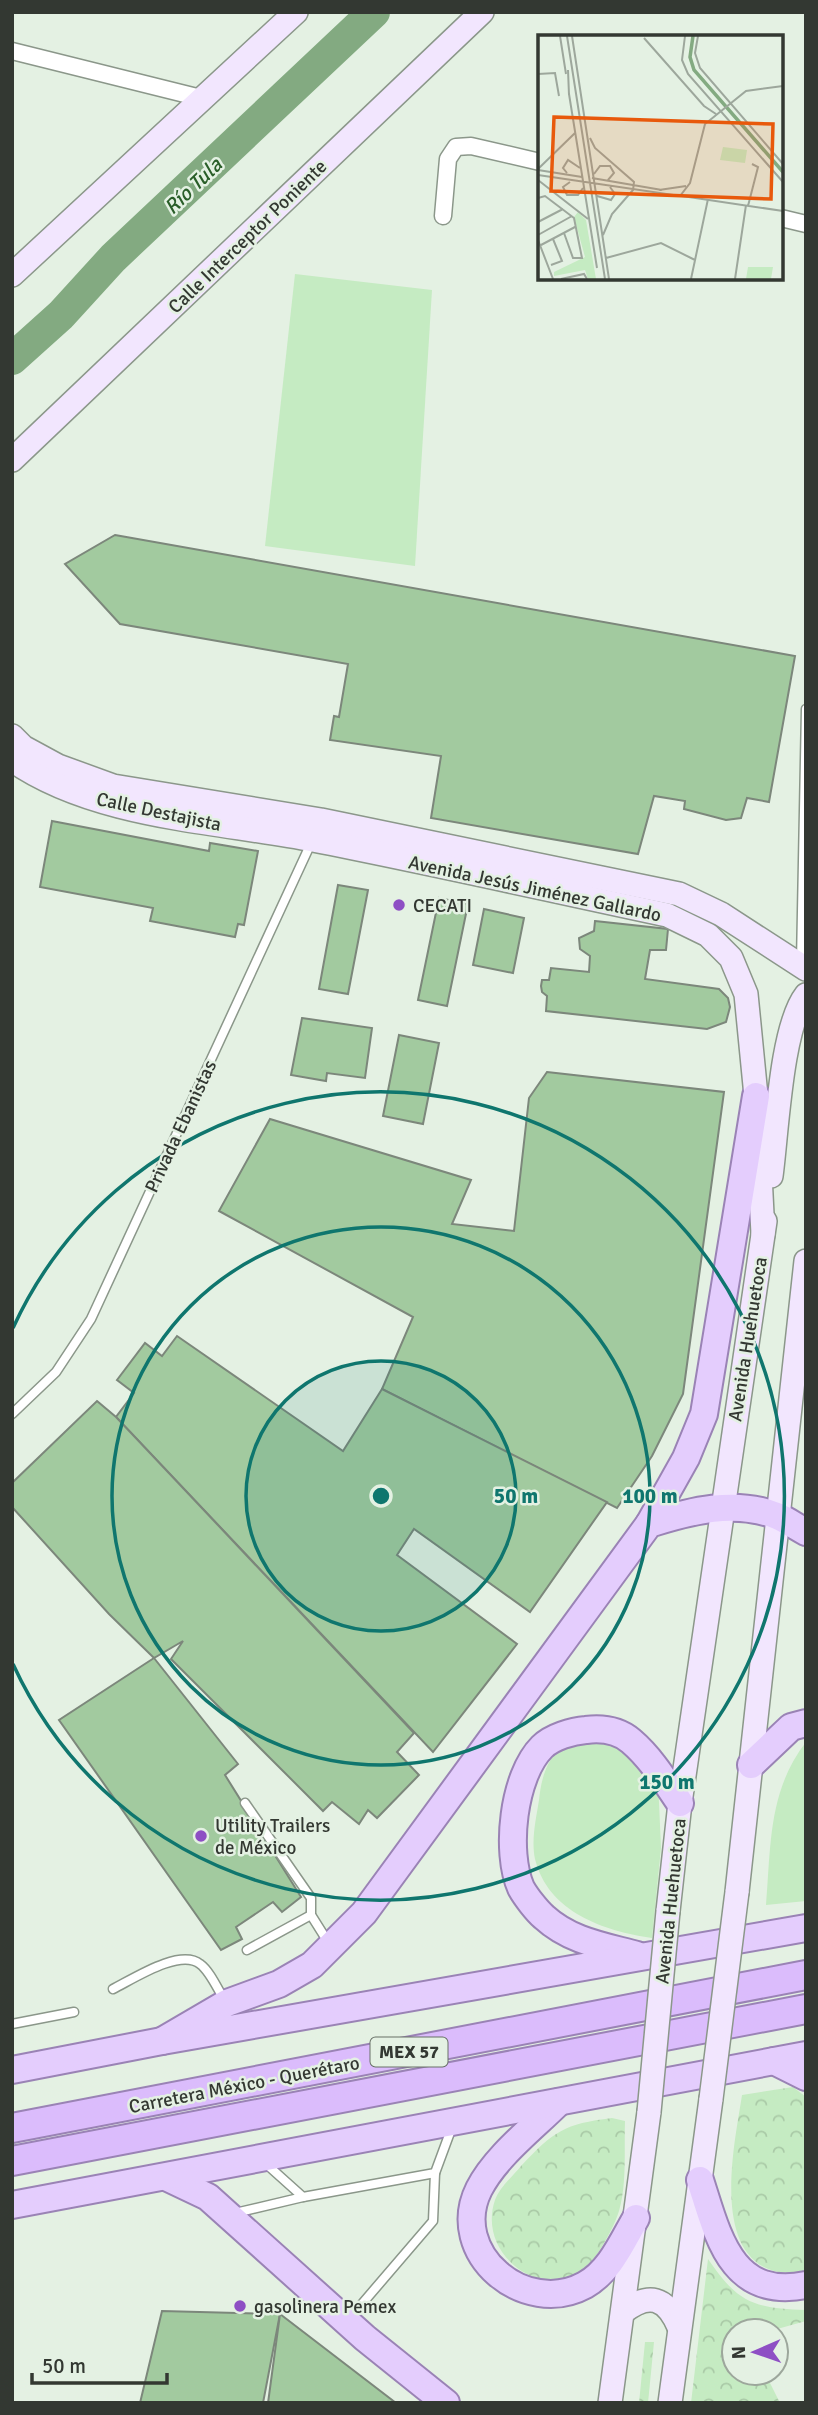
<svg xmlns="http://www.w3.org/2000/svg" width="818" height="2415" font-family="Signika,sans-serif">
<defs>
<pattern id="forest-crowns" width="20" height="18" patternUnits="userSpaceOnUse" patternTransform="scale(1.75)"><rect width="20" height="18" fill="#c5ebc2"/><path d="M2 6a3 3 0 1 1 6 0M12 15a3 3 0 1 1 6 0" fill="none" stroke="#aacaa7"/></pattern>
</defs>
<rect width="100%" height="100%" fill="#e4f1e3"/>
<g fill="#c5ebc2">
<polygon points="295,274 432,290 415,566 265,546"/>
<path d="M609 1737 658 1780 661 1848 652 1938C604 1931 548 1912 535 1859 531 1840 536 1819 539 1800 541 1780 547 1754 567 1745 579 1739 597 1739 609 1737Z"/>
<path d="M806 1742V1901L766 1905C771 1846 768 1791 806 1742Z"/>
</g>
<g fill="url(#forest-crowns)">
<path d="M793 2087 806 2097V2274C791 2273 777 2274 764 2267 713 2240 735 2141 742 2095Z"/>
<path d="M612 2118 625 2121C624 2149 627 2184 619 2211 613 2231 587 2278 566 2283 557 2285 547 2281 539 2279 506 2269 483 2235 495 2200 500 2187 512 2177 521 2166 554 2131 564 2124 612 2118Z"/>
<path d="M708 2259C738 2303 753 2308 806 2310V2321L770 2331H734V2373H765L780 2403H691Z"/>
<polygon points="645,2342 654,2342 648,2403 639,2403"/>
</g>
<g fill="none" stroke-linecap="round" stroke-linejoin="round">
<polyline stroke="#83aa81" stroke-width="32" points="12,359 61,315 113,258 374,12"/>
</g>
<g fill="#a2ca9f" stroke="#7c877b" stroke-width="2">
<polygon points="115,535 795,656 769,802 747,798 741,818 726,820 684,809 685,801 654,796 638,854 431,818 441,756 330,740 334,716 339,717 348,664 120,624 65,564"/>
<polygon points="52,821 209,851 210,843 258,851 244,925 238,924 235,937 150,921 153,908 40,887"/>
<polygon points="338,885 368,890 348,994 319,989"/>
<polygon points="439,898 468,904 447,1006 418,1000"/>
<polygon points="484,909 524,918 513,973 473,965"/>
<polygon points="595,921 668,929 666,950 650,950 645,979 719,989 728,998 730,1007 726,1022 707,1029 546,1011 547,996 542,992 541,986 542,980 549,980 551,968 589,972 590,956 580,949 579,938 594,931"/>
<polygon points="302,1018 372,1028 365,1078 327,1073 326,1081 291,1075"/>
<polygon points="399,1035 439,1043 423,1124 383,1116"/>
<polygon points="547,1072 724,1092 683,1394 652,1456 617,1508 382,1389 413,1317 219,1211 270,1119 471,1180 452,1224 514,1231 529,1098"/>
<polygon points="177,1336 343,1451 382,1389 607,1502 530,1612 414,1529 397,1555 517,1644 433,1752 116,1417 134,1393 117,1380 145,1343 162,1356"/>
<polygon points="97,1401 116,1417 414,1733 397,1752 419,1775 377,1818 368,1810 359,1824 332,1802 323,1811 171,1659 183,1641 154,1658 109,1614 12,1507 12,1483"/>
<polygon points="154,1658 238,1764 225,1775 301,1897 282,1912 273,1902 236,1927 242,1939 221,1950 59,1720"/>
<polygon points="162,2311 280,2314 263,2403 140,2403"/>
<polygon points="280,2314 396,2403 268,2403"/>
</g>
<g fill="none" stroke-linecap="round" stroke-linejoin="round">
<defs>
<g id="service">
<polyline points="801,962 806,709"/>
<polyline points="12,1414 56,1372 91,1319 312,841"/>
<polyline points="245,1803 311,1898 311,1915 328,1942"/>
<polyline points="247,1950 311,1915"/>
<path d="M113 1989C133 1979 180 1948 200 1964 210 1971 218 1990 225 2001"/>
<polyline points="12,2024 74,2012"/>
<polyline points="264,2162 303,2197 435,2173 452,2127"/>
<polyline points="235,2213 303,2197"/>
<polyline points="349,2319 433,2221 435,2173"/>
</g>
<g id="minor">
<polyline points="12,51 205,99"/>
<polyline points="443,216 448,159 456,147 471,146 540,162"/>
<polyline points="781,218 806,224"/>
</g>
<g id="secondary">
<polyline points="12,275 296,12"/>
<polyline points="12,460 482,12"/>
<polyline points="12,736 23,747 58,766 113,786 321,820 679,894 721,914 806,969"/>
<path d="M12 760C95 818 216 821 313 840 431 863 549 890 667 915L708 935 731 958 746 994 756 1096 763 1234"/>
<path d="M771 1176C777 1132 781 1027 806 995"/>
<polyline points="737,1892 806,1261"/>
<polyline points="668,1911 680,1803 765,1221"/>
<path d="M623 2312C649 2292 666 2297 679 2327"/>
<polyline points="610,2403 649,2112"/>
<polyline points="670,2403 711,2099"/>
</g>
<g id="primary">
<polyline points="649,1524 686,1458 704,1414 756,1096"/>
<polyline points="751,1765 791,1727 806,1723"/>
<path d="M637 1955C604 1946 570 1941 544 1917 537 1911 526 1897 521 1888 505 1852 513 1776 542 1747 552 1737 572 1731 586 1730 602 1728 618 1730 631 1741 651 1758 665 1781 680 1803"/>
<path d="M162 2041 227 2003 279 1984 312 1965 364 1913 649 1524C690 1511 735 1499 777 1516 787 1520 796 1527 806 1532"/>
<polyline points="774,2061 806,2077"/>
<polyline points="12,2070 162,2041 806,1928"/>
<path d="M559 2102C533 2128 496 2156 479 2189 447 2253 525 2318 585 2285 610 2271 622 2242 636 2218"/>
<polyline points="168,2178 208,2197 365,2338 446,2403"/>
<path d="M700 2180C718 2236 731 2300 806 2285"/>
<polyline points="12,2205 806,2055"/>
</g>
<g id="trunk">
<polyline points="12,2128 806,1975"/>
<polyline points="12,2161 806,2009"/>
</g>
</defs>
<use href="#service" stroke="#8b978a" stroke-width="11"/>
<use href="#minor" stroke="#8b978a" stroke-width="19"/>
<use href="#secondary" stroke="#8b978a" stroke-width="26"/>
<use href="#primary" stroke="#9a83b5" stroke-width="30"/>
<use href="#trunk" stroke="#9a83b5" stroke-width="32"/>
<use href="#service" stroke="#fff" stroke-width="8"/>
<use href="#minor" stroke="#fff" stroke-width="16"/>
<use href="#secondary" stroke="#f2e6fe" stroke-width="23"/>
<use href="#primary" stroke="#e4cdfd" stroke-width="26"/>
<use href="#trunk" stroke="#dbbcfc" stroke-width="28"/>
<defs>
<g id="secondary-bridge">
<polyline points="711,2099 737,1892"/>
<polyline points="649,2112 668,1911"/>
</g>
</defs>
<use href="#secondary-bridge" stroke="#8b978a" stroke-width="26" stroke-linecap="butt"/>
<use href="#secondary-bridge" stroke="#f2e6fe" stroke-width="23"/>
</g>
<circle cx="381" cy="1496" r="135" fill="#0f766e" fill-opacity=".12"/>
<g fill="none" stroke="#0f766e" stroke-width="3.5">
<circle cx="381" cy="1496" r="135"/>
<circle cx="381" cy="1496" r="269"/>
<path d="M13 1328A404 404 0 1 1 13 1664"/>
</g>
<g fill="#8e4fc4" stroke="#e4f1e3" stroke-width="2.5">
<circle cx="399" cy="905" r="7"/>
<circle cx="201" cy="1836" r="7"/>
<circle cx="240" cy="2306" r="7"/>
</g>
<g text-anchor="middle" stroke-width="5" stroke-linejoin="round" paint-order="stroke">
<rect fill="#e4f1e3" stroke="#687067" stroke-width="2" x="370.5" y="2037.5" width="77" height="29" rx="5"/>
<g font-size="18" font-weight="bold" fill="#333832">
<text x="409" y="2058">MEX 57</text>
</g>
<g font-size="19" fill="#333832" stroke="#e4f1e3">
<text transform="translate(247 236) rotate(-44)" y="7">Calle Interceptor Poniente</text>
<text transform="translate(159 811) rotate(12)" y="7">Calle Destajista</text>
<text transform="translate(535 888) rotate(12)" y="7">Avenida Jesús Jiménez Gallardo</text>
<text transform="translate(180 1126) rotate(-65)" y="7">Privada Ebanistas</text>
<text transform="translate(747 1339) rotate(-81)" y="7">Avenida Huehuetoca</text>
<text transform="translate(670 1901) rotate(-84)" y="7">Avenida Huehuetoca</text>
<text transform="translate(244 2084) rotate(-11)" y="7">Carretera México - Querétaro</text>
</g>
<g font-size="19" fill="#333832" stroke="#e4f1e3" text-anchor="start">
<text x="413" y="912">CECATI</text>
<text x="215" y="1832">Utility Trailers<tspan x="215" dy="22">de México</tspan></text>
<text x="254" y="2313">gasolinera Pemex</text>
</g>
<g font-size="21" font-style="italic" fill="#295e28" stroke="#e4f1e3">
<text transform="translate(193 186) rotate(-44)" y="7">Río Tula</text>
</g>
</g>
<g transform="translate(538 35)">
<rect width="245" height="245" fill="#e4f1e3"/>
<path d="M185 112 209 115 207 128 182 125ZM210 232H235L233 244H208Z" fill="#c5ebc2"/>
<path d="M40 177 48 185 58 244H50L47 235 16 241V237L47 222 36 182Z" fill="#c5ebc2"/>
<path fill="none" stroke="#83aa81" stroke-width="3.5" d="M155 1 152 22 156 35 245 137"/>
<path fill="none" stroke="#9da79c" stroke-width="2" d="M22 1 28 39M29 1 67 244M34 1 71 244M147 1 144 25 150 39 245 147M160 1 157 18 162 33 245 129M106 3 166 71 178 79M30 35 31 60M0 39 17 38 21 61M31 59 59 233M52 103 57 113 96 147 95 155 74 179 65 200M0 134 37 98M0 135 44 142M29 138 25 133 30 125 42 133M56 139 62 131H72L76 138 70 145M0 140 142 161 152 148 167 89 208 56 245 51M54 143 124 155M0 145 50 184M32 147 25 152 29 160H40L45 153M121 155 148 151M59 161 73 165 77 159 72 152M144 161 245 176M0 163 7 161 36 183 44 223H35L26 198M210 171 220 132 214 129M0 187 25 174M0 200 34 181M0 205 15 244M3 210 37 192M68 223 123 208 157 225M13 230 24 226 15 204M23 244 46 239 49 244M153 244 170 164M197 244 208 170"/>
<path fill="#e8590c" fill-opacity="0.15" stroke="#e8590c" stroke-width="3.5" d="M16 82 235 89 233 164 13 156Z"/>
<rect width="245" height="245" fill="none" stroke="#333832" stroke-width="3.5"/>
</g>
<circle cx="381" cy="1496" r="10" fill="#0f766e" stroke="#e4f1e3" stroke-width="3.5"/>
<g font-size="21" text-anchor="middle" font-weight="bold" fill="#0f766e" stroke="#e4f1e3" stroke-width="5" stroke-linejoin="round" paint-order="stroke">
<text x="516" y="1503">50 m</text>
<text x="650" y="1503">100 m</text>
<text x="667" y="1789">150 m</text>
</g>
<rect width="818" height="2415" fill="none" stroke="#333832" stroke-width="28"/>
<g transform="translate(755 2352) rotate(268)"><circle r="33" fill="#e4f1e3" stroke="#9da79c" stroke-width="2"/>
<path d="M0-5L12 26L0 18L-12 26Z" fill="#8e4fc4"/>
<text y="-10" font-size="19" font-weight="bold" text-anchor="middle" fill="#333832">N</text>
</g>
<path d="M32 2373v10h135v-10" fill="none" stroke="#333832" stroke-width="3.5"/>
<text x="42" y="2373" font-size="21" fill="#333832" stroke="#e4f1e3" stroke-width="5" paint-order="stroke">50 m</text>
</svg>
